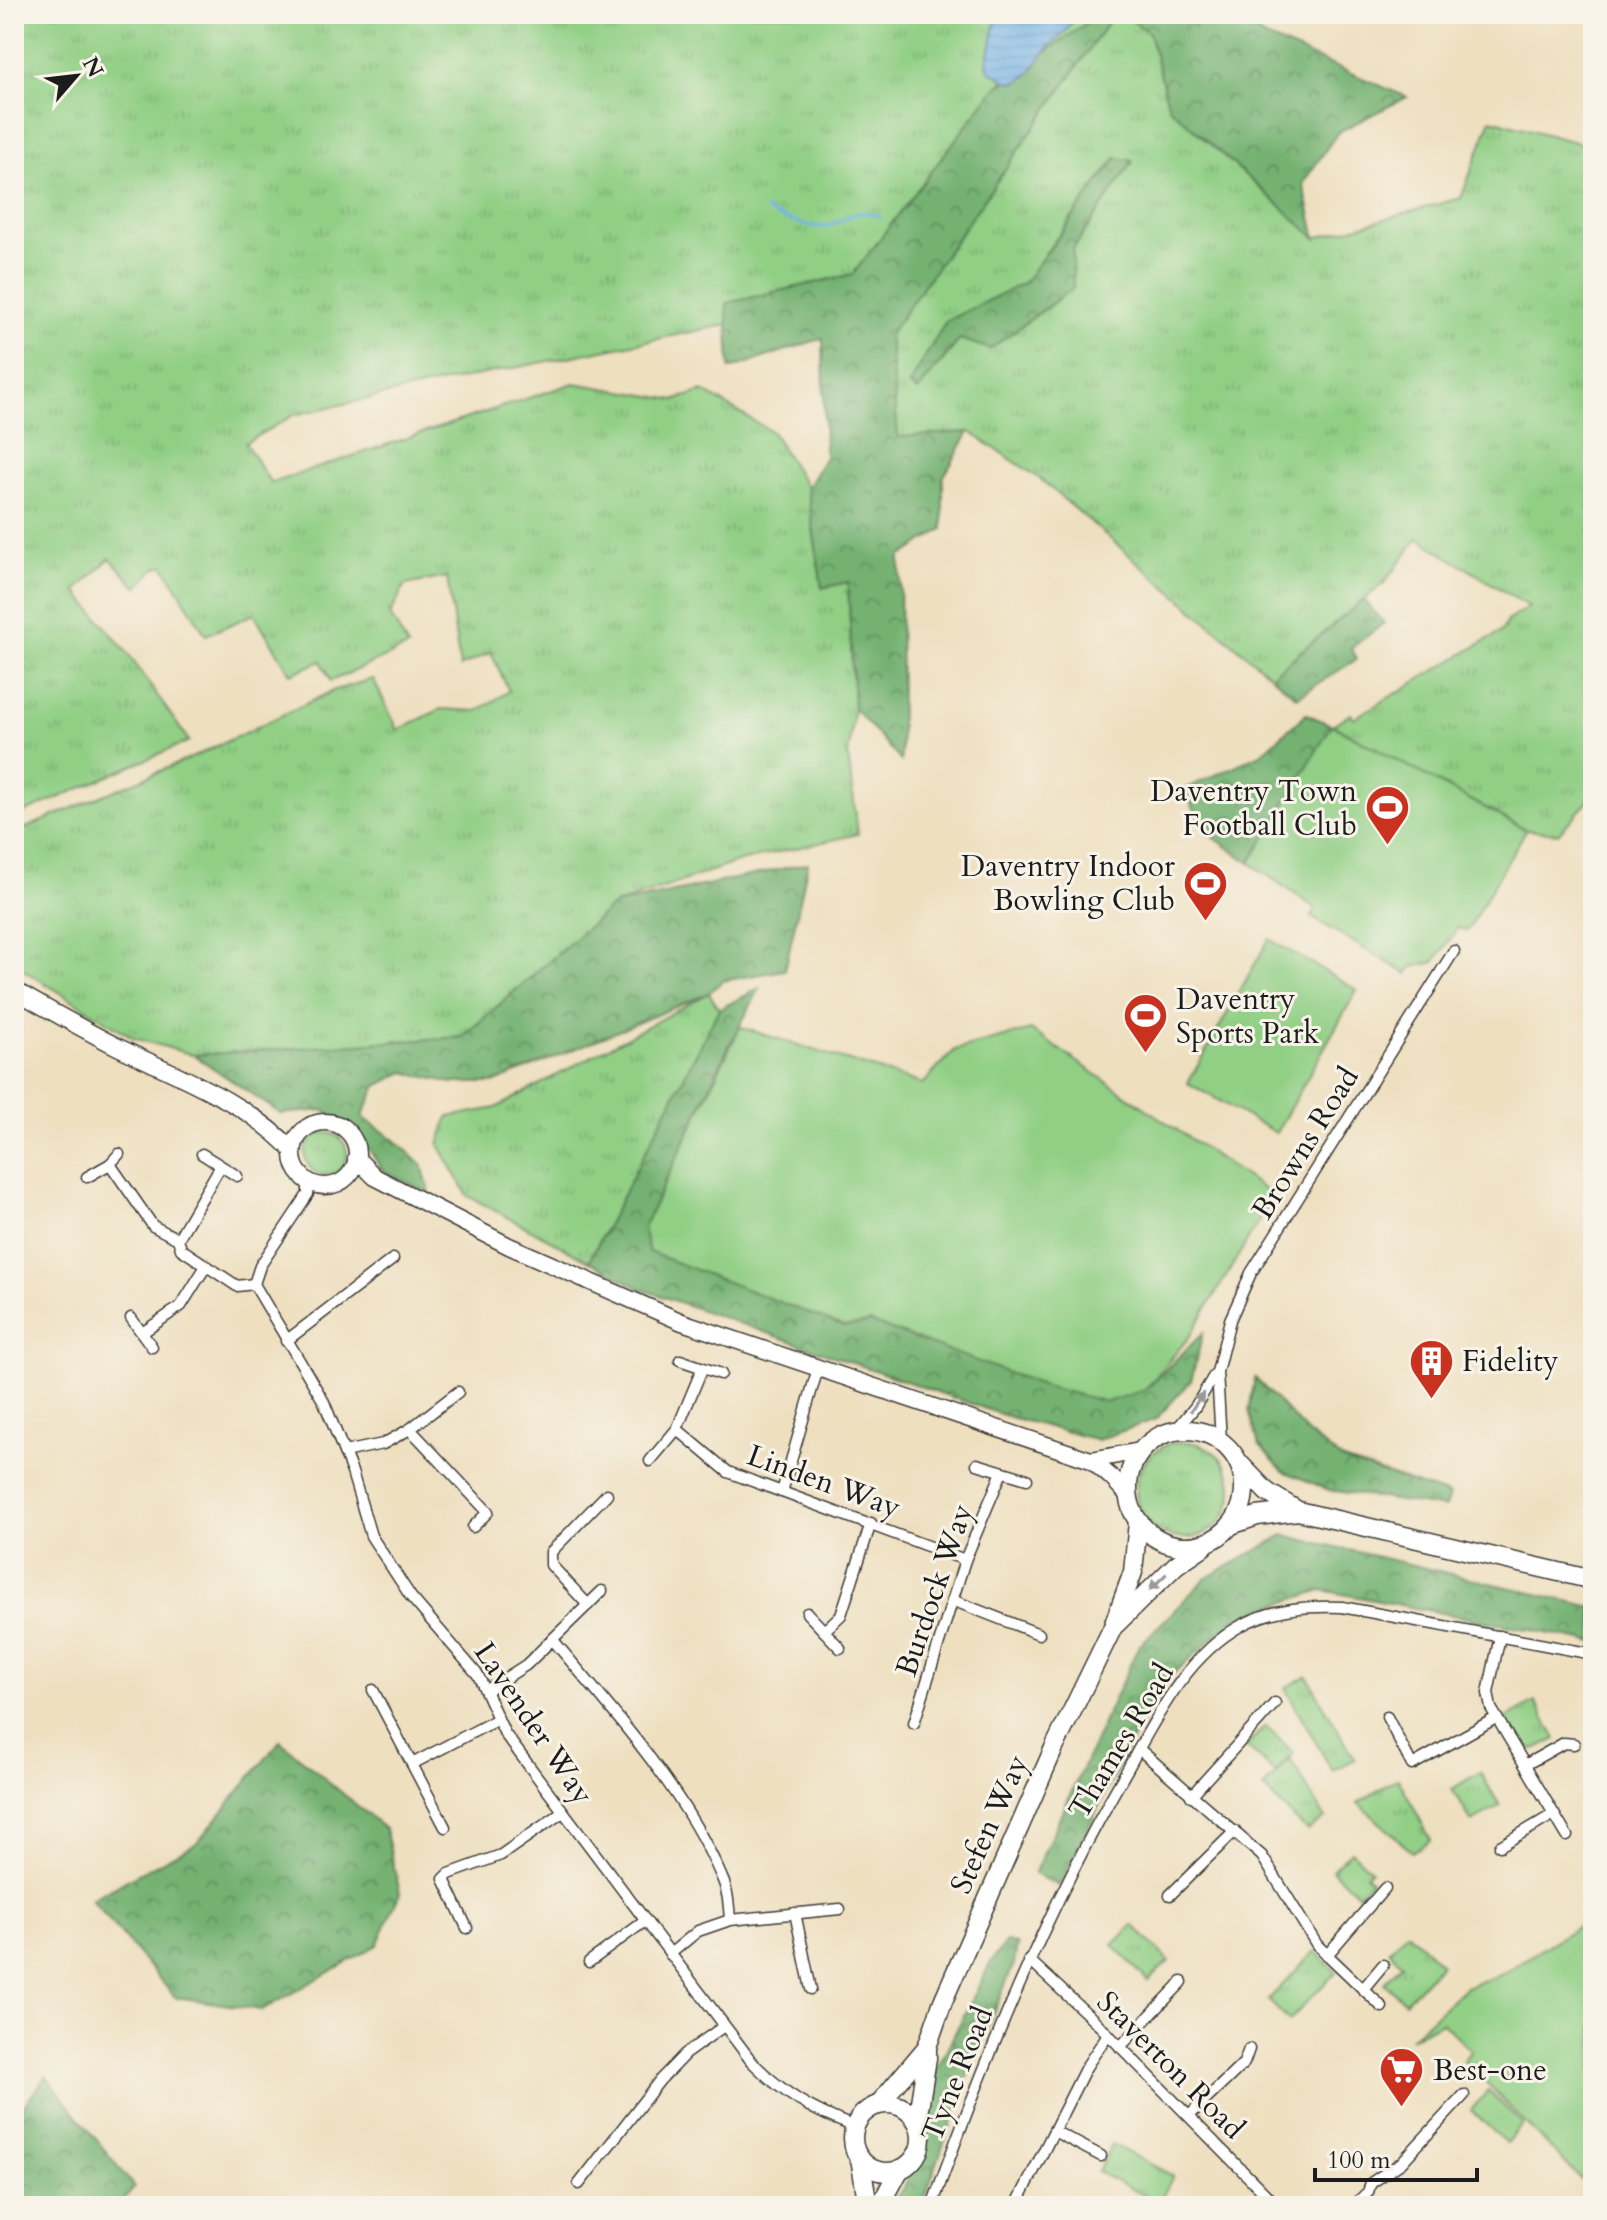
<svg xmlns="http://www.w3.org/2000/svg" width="1607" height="2220" font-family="Cardo,serif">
<defs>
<pattern id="grass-tufts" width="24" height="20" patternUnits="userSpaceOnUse" patternTransform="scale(2)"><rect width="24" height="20" fill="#91cf85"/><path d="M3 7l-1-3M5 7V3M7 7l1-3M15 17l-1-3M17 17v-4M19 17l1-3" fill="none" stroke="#7cb172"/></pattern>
<pattern id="forest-crowns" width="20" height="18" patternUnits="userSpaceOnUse" patternTransform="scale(2)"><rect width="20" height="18" fill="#74b272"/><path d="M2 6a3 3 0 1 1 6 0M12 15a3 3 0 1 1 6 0" fill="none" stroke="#5e905d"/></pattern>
<pattern id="water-rules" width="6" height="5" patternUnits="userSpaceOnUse" patternTransform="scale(2)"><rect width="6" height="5" fill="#73b2e6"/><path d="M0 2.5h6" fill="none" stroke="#6398c5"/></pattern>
</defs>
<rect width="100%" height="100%" fill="#f7f3e8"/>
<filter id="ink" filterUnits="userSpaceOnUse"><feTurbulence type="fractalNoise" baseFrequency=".0125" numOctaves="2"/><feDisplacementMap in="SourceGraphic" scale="16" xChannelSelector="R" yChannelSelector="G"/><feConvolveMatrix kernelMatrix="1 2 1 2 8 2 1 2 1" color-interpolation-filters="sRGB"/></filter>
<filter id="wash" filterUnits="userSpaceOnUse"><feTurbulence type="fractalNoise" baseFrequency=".006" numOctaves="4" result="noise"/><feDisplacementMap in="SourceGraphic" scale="32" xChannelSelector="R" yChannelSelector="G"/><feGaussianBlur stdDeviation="1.8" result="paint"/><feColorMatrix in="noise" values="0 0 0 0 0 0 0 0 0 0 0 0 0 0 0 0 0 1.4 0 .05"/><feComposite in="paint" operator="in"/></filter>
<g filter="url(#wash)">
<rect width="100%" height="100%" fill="#eedfbf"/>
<g fill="url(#grass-tufts)" stroke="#567650" stroke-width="2" fill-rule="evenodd">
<polygon points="14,14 1100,14 870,304 790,312 435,384 294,415 245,443 271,483 574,383 675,400 703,391 772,432 807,488 822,587 848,582 854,708 848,755 858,834 740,861 614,905 462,1037 194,1055 134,1038 14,964 14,833 198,755 335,690 373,679 398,730 441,709 477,711 509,691 491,652 460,667 447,577 405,585 390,615 408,647 331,681 321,661 291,674 254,614 206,635 163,565 154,569 137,588 110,558 76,591 126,651 189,741 14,817"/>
<path d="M1114 14H1123L1149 32 1169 107 1316 238 1461 198 1491 119 1593 147V506L1587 508H1593V796L1559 833 1526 830 1332 725 1351 714 1354 718 1502 631 1507 621 1529 607 1418 538 1384 583 1271 676 1039 478 970 432 898 438 889 335ZM1116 158 1132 162 1073 249V288L990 349 960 339 918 391 909 385 946 321 1023 284Z"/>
<polygon points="709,993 719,1009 589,1261 468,1196 439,1145 448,1117 496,1108"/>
<circle cx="326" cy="1154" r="21"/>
<circle cx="1184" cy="1490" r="48"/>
<polygon points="1307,1676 1355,1759 1332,1771 1285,1688"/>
<polygon points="1535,1702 1556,1739 1528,1752 1522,1748 1505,1719"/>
<polygon points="1265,1726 1294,1753 1275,1773 1246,1746"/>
<polygon points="1290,1759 1325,1818 1307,1831 1263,1788"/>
<polygon points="1480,1772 1500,1806 1472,1822 1452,1789"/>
<polygon points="1398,1778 1431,1840 1412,1852 1358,1803"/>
<polygon points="1351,1851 1371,1870 1366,1875 1371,1881 1358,1895 1332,1870"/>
<polygon points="1133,1925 1169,1961 1148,1981 1113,1945"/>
<polygon points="1407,1932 1441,1964 1405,2002 1384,1983 1402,1964 1389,1950"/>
<polygon points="1315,1951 1336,1972 1289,2021 1268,2000"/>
<polygon points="1112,2144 1173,2176 1159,2203 1098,2172"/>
</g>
<g fill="url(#forest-crowns)" stroke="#486747" stroke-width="2">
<polygon points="1099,14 1114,14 889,335 898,437 969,432 943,478 943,529 900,557 901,761 854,708 848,582 822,588 807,488 825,457 823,338 730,369 727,303 853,274 995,88"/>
<polygon points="1123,14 1239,14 1261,35 1407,97 1338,132 1303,183 1316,238 1169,107 1149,33"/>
<polygon points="1117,158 1133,161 1073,249 1073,288 990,349 960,339 917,391 909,385 946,321 1024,283"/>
<polygon points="1364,600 1384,623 1351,648 1357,659 1297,697 1271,676"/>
<polygon points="1306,714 1332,725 1250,863 1209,834 1183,790 1261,754"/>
<polygon points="808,863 785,970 722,981 709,993 493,1083 453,1083 404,1072 377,1086 362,1117 394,1139 422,1165 430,1194 383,1171 355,1127 323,1110 281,1114 194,1055 462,1037 614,905"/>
<polygon points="760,988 729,1046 643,1228 649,1252 845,1327 870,1322 1045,1386 1145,1390 1203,1333 1191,1381 1156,1419 1098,1440 1006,1416 641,1289 589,1261 719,1009"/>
<polygon points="1255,1378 1308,1433 1343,1460 1449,1495 1445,1508 1329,1490 1283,1471 1259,1445 1249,1411"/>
<polygon points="1284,1535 1593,1607 1593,1642 1322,1590 1236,1618 1159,1686 1059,1886 1034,1874 1138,1647 1205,1579"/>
<polygon points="280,1741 385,1829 400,1893 377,1945 262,2010 175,1997 91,1899 197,1843"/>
<polygon points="1006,1942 1017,1945 1014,1964 974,2058 922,2206 887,2206 903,2190 924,2135 916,2110 991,1962"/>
<polygon points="46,2076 134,2187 119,2206 14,2206 14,2119"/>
</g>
<g fill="#91cf85" stroke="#567650" stroke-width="2">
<polygon points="1332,725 1526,830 1467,931 1458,928 1434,962 1412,967 1407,974 1311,917 1315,908 1250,863"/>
<polygon points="1269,939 1357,990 1276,1133 1188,1083"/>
<polygon points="740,1027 923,1084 955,1050 1031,1030 1274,1196 1190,1336 1145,1390 1106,1402 1045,1386 870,1322 845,1327 649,1252 643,1228"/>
<polygon points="1593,1917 1593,2191 1463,2060 1471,2051 1442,2022 1410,2038 1466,1987 1500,1975"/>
<polygon points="1488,2091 1523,2124 1506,2143 1471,2110"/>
</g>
<path fill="url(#water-rules)" stroke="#486781" stroke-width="2" d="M997 14H1075C1070 30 1063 34 1052 44 1037 58 1025 96 1000 77 993 72 990 73 987 65Z"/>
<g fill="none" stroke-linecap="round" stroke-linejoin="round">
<path stroke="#73b2e6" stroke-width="3" d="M766 209C772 217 815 229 826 226 849 221 854 205 880 217"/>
</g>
</g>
<g filter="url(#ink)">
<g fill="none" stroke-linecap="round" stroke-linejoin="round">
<defs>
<g id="street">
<polyline points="202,1154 237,1176"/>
<polyline points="110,1164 153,1226 178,1239 181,1249 237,1286 254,1284"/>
<polyline points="87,1177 110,1164 119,1154"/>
<polyline points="178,1239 220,1167"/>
<path d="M254 1284 324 1402 352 1472 371 1536 411 1597 478 1675 505 1734 752 2062C785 2095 811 2110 855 2127"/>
<polyline points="254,1284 260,1266 308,1194 308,1182"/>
<polyline points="131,1318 152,1347"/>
<polyline points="142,1333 181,1306 206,1266"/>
<polyline points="286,1341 393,1259"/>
<polyline points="680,1360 721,1374"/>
<polyline points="410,1429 488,1512 473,1527"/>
<polyline points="677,1429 728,1472 965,1560"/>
<polyline points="1175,1431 1195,1407 1215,1374"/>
<polyline points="1221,1441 1217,1372 1230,1320 1251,1273 1454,951"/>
<polyline points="344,1452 383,1444 410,1429 458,1392"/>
<polyline points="650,1461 677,1429 702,1369"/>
<polyline points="977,1464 1027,1479"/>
<polyline points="782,1492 818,1368"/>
<polyline points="952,1600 1039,1634"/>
<polyline points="588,1605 551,1565 551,1552 607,1494"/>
<polyline points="807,1613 840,1648"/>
<polyline points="824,1631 841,1615 871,1523"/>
<polyline points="1500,1636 1488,1693 1491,1708 1567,1836"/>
<path d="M553 1640C615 1714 684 1789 722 1878 728 1891 729 1906 730 1920"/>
<polyline points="373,1690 445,1827"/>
<polyline points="487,1690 526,1665 602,1591"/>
<polyline points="1387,1717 1412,1765 1496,1718"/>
<polyline points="914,1723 965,1560 1002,1472"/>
<polyline points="1139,1749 1262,1856 1317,1945 1382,2007"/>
<polyline points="412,1764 498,1719"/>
<polyline points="1525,1765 1564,1743 1574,1744"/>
<polyline points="1191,1796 1275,1703"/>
<polyline points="1500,1846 1554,1814"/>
<polyline points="1170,1895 1235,1831"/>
<polyline points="795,1913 811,1989"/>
<polyline points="467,1928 444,1879 449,1874 501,1855 563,1812"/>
<polyline points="670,1954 698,1931 730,1920 840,1909"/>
<polyline points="1327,1955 1385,1888"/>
<polyline points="1029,1960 1095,2021 1277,2206"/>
<polyline points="589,1962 645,1921"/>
<polyline points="1363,1989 1383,1965"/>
<polyline points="1120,2047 1182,1982"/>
<polyline points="1190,2115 1244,2063 1249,2049"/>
<polyline points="1054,2131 1101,2156"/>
<polyline points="579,2184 660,2080 685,2054 724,2026"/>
<path d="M932 2206C986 2056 1047 1909 1127 1770 1156 1718 1187 1655 1242 1625 1273 1608 1308 1606 1342 1607L1593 1654"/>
<polyline points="1016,2206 1086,2067 1108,2034"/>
<polyline points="1353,2206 1368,2192 1371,2183 1401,2163 1464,2095"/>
</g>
<g id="primary">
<path d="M14 990C48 1009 82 1029 118 1047 175 1075 250 1103 293 1151"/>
<circle cx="325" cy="1154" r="32"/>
<polyline points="356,1158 375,1177 509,1246 682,1322 1091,1460 1112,1478 1128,1495"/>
<polyline points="1091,1460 1140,1451"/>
</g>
<g id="highway">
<circle cx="1186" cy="1488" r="58"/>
<polyline points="1238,1462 1267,1492 1298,1511 1593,1580"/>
<polyline points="1231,1525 1257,1516 1298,1511"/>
<polyline points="1116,1624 1176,1565 1204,1546"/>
<circle cx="887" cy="2138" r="34"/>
<polyline points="878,2105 927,2047"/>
<polyline points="917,2121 927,2058 927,2047 943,2001 1054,1748 1112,1629 1133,1572 1138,1522"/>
<polyline points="860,2158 868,2206"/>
<polyline points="880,2206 900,2169"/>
</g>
</defs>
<use href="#street" stroke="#3c3934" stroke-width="13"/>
<use href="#primary" stroke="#3c3934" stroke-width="19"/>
<use href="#highway" stroke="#3c3934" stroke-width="21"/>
<use href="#street" stroke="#fff" stroke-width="10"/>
<use href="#primary" stroke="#fff" stroke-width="16"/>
<use href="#highway" stroke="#fff" stroke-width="18"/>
</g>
<defs><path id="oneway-solid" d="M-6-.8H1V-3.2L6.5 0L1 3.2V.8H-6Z" transform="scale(2)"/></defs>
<g fill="#999">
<use href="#oneway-solid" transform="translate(1197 1402) rotate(-56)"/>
<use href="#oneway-solid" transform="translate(1158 1582) rotate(136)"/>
</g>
</g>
<defs>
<symbol id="stadium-pin" viewBox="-11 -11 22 30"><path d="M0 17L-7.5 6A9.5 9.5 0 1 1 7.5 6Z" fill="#c8321e" stroke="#f7f3e8"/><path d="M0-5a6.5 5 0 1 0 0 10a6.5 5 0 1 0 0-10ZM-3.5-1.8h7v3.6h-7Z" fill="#fff"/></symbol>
<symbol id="building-pin" viewBox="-11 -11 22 30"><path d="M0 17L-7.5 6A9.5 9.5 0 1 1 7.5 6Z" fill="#c8321e" stroke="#f7f3e8"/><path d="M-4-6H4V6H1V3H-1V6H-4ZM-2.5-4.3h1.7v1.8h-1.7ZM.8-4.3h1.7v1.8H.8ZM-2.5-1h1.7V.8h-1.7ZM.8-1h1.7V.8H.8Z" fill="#fff"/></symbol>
<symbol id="supermarket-pin" viewBox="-11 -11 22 30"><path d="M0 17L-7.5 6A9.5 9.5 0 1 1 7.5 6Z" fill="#c8321e" stroke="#f7f3e8"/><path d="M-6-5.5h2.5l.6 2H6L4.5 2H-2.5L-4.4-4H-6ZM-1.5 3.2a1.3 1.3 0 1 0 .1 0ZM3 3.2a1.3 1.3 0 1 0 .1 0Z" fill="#fff"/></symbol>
</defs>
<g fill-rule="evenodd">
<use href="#stadium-pin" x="1362" y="782" width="51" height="69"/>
<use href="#stadium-pin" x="1180" y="858" width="51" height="69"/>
<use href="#stadium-pin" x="1120" y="990" width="51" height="69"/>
<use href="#building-pin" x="1406" y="1336" width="51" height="69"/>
<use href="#supermarket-pin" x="1376" y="2044" width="51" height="69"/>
</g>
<g text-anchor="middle" stroke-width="6" stroke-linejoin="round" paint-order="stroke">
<g font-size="30" fill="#1c1c1c" stroke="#f7f3e8" text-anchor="start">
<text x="1357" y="801" text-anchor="end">Daventry Town<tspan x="1357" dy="34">Football Club</tspan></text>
<text x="1175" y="876" text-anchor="end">Daventry Indoor<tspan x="1175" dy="34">Bowling Club</tspan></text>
<text x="1176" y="1009">Daventry<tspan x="1176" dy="34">Sports Park</tspan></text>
<text x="1462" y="1371">Fidelity</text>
<text x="1433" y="2080">Best-one</text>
</g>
<g font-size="30" fill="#1c1c1c" stroke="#f7f3e8">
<text transform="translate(1305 1143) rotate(-58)" y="10">Browns Road</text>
<text transform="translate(824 1481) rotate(20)" y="10">Linden Way</text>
<text transform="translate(934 1590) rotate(-71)" y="10">Burdock Way</text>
<text transform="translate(534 1723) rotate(56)" y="10">Lavender Way</text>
<text transform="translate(1121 1741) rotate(-59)" y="10">Thames Road</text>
<text transform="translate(989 1824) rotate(-66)" y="10">Stefen Way</text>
<text transform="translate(1171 2065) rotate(45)" y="10">Staverton Road</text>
<text transform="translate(957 2074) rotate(-68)" y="10">Tyne Road</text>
</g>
</g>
<rect width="1607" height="2220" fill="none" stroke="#f7f3e8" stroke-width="48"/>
<g transform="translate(76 76) rotate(62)" stroke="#f7f3e8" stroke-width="6" paint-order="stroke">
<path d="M0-6L14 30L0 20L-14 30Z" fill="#1c1c1c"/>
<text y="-12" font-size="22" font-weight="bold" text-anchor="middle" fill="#1c1c1c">N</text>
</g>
<path d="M1315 2168v12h162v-12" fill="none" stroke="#1c1c1c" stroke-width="4"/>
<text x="1327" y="2168" font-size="24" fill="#1c1c1c" stroke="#f7f3e8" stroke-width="6" paint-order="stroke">100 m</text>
</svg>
